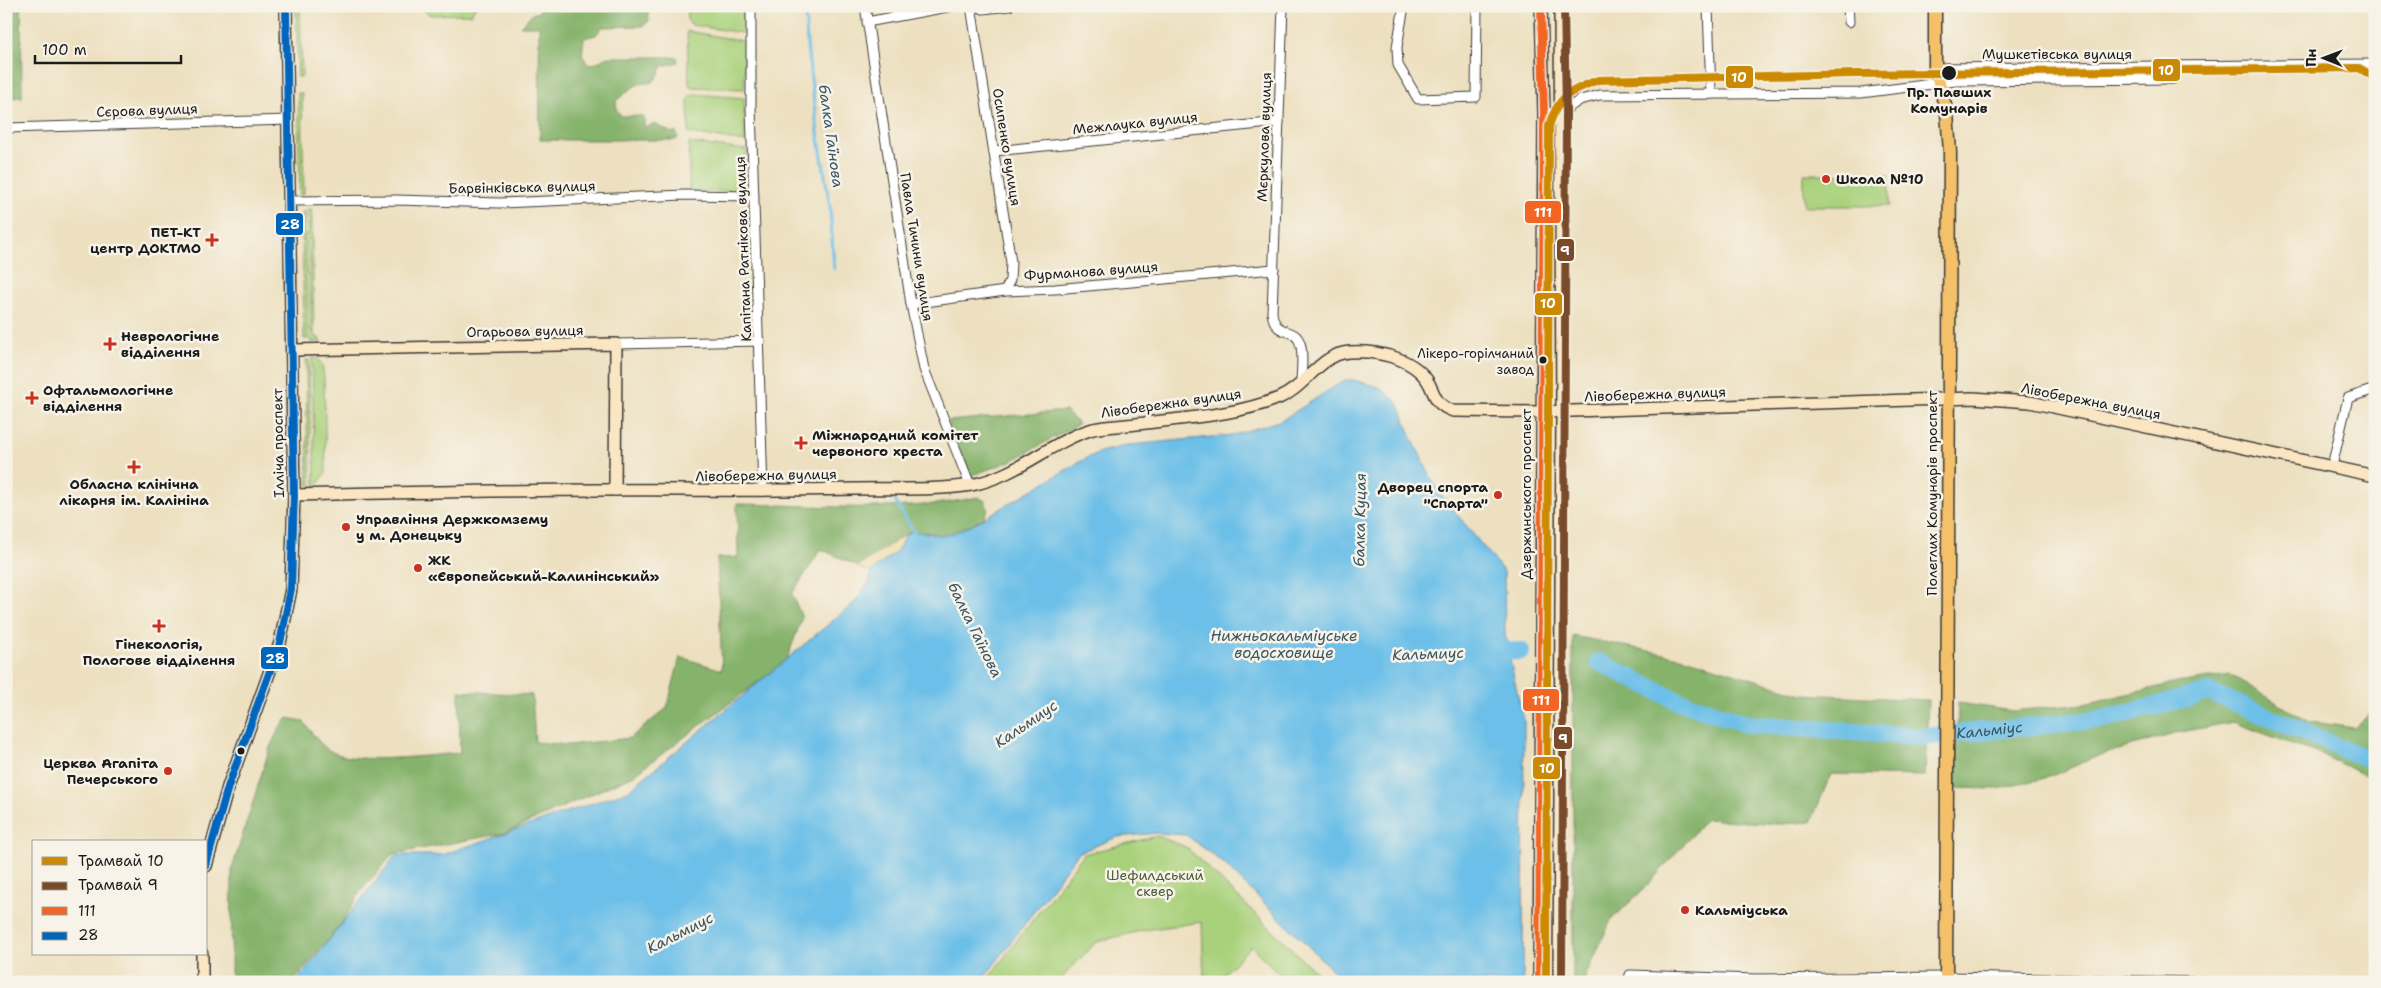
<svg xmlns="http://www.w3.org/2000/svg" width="2381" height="988" font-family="'Shantell Sans',sans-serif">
<rect width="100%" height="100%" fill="#f7f3e8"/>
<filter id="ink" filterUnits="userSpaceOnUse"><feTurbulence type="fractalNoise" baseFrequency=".02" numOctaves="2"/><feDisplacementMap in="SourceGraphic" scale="10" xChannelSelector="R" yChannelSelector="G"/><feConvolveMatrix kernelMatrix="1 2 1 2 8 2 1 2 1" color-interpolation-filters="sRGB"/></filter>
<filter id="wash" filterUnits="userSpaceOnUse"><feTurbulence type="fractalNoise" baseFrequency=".0096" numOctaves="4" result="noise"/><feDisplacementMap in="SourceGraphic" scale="20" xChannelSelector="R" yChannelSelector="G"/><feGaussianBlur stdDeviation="1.12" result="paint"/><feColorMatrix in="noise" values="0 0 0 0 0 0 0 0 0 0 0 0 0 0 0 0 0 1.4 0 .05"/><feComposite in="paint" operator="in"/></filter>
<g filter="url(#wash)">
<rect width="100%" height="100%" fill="#ede0c0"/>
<g fill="#a9d17c" stroke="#62764c">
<polygon points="296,6 300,6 302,77 298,77"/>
<polygon points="425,6 476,6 471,14 430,15 425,11"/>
<polygon points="687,6 746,6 745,31 742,33 692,25 687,20"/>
<polygon points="687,31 743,41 745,45 744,89 692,87 689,85"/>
<polygon points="298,93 302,93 304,194 300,195"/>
<polygon points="694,94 744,98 745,142 689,133 688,100 689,97"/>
<polygon points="689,143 747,150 748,190 692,192 689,188"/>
<rect x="1804" y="174" width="85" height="32"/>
<polygon points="308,209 311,209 312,222 314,333 322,342 311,342"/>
<polygon points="305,210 308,339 304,339 302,214"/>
<path d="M312 357C323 359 323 369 324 379L326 473 315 488Z"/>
<polygon points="306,360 309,360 311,485 308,485"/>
<polygon points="1157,836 1186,847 1326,982 1287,982 1251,946 1216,982 1204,982 1202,922 1144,930 1096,942 1058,982 985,982 1084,854"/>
</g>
<g fill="#86b36c" stroke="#516844">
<polygon points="6,6 21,6 22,97 6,98"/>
<path d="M541 6H648L649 21 643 26 602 27 596 35 584 38 582 55 587 63 594 64 608 57H677L678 62 663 66C660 71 658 77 654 81 650 84 644 82 639 84 635 85 619 98 616 101L617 112 622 116H641L644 117V128L655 124 672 133 676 132 678 138 676 140H540L539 26H520L532 14 539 12Z"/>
<polygon points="1066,411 1079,424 1011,461 970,476 948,421"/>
<path d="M978 497 985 501 988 510 983 519 953 533 940 535 926 532 903 538 897 551 871 572 821 549 792 594 802 618 786 661 634 775 505 833 393 854 360 892 342 923 293 982H231L232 869 270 747 281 725 288 718 303 721C312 732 319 745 332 752 356 765 430 755 460 753L459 691 532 695 535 742 568 745 630 738 667 708 680 657 722 670 717 558 738 557 737 504C816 505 901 514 978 497Z"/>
<polygon points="1573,636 1685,658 1802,694 1928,700 1925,776 1831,774 1811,822 1779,824 1706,819 1647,886 1611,920 1583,982 1573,982"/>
<polygon points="2231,675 2307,721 2354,728 2375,709 2375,780 2324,756 2233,722 2181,732 2098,756 2049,777 1998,789 1955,788 1958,703 2013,711 2084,704 2176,683"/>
<polygon points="86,976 125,982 16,982"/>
</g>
<polygon fill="#eeda9e" stroke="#857b5d" points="906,534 897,551 871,572 857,567"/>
<polygon fill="#6cbfe8" stroke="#446e82" points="1345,380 1354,380 1379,387 1398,403 1412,438 1437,490 1504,572 1505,637 1514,651 1510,660 1524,722 1523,982 1345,982 1222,862 1186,835 1157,833 1117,837 1078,853 981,982 296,982 396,855 442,855 628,791 854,603 870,580 871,572 897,551 906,534 913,531 940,535 953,533 983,519 1081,461 1100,452 1130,445 1233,435 1282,420"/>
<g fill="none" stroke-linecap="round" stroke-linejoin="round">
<g stroke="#6cbfe8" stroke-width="3">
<polyline points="805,6 807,45 816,120 830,207 834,269"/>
<polyline points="894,500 916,535"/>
</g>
<g stroke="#6cbfe8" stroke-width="18">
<polyline points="1492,652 1521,651"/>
<path id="s1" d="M1599 662 1676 700 1747 724 1922 737 2104 719 2209 692 2375 762"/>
</g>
</g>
</g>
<g filter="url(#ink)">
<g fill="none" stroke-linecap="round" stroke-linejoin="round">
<defs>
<g id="street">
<polyline points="751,6 751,107 763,491"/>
<polyline points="865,6 911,304 924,369 970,485"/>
<polyline points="971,6 1011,262 1010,280 1005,291"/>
<polyline points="978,6 983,9 1009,6"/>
<path d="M1283 6 1272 313C1276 339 1294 325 1300 343 1304 354 1301 372 1301 384"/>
<polyline points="1404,6 1397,47 1398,65 1418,99 1476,97 1477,6"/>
<polyline points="1708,6 1711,94"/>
<polyline points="1848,6 1849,22"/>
<polyline points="867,22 953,6"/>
<polyline points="1935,68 2375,64"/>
<polyline points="1544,113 1562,112 1580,100 1600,95 1861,93 1956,81 2173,79 2180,67"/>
<polyline points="6,128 288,120"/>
<polyline points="994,151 1279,122"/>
<polyline points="289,201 396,200 500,203 684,195 754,196"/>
<polyline points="911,304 1005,291 1055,289 1274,269"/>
<polyline points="616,344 760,341"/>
<polyline points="2332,466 2348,398 2375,389"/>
<polyline points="1628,982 1630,975 1756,979 1946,977 2204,982"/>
</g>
<g id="secondary">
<polyline points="292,350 616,344 615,490"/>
<path d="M294 495C424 492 555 489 685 490 742 491 799 490 856 489 894 488 934 491 971 485 1018 476 1051 441 1093 429 1107 426 1122 426 1136 424 1184 418 1234 416 1279 398 1306 387 1320 354 1349 352 1375 350 1411 357 1427 380 1436 394 1433 404 1453 411L1542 412 1973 398 2030 402 2375 476"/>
<polyline points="206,866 228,787 280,643 291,589 294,495 286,6"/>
<polyline points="202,982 202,954"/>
<polyline points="1539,982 1544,113 1541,6"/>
<polyline points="1559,982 1562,412 1560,6"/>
</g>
<polyline id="primary" points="1935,6 1935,68 1947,113 1950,152 1946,982"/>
</defs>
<use href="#street" stroke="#3b3935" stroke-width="11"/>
<use href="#secondary" stroke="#3b3935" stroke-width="14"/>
<use href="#primary" stroke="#3b3935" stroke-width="15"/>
<use href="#street" stroke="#fff" stroke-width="9"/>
<use href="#secondary" stroke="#fbe6c3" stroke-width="11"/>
<use href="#primary" stroke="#f4c16a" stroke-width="12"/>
<defs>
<polyline id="bus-1" points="1539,982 1544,113 1541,6"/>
<polyline id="bus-2" points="206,865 228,787 280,643 291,589 294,495 286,6"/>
</defs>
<use href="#bus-1" stroke="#f7f3e8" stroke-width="11"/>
<use href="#bus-2" stroke="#f7f3e8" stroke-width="11"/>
<use href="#bus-1" stroke="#f26522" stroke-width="8"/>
<use href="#bus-2" stroke="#0065bd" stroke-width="8"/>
<defs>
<path id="tram-1" d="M1546 982 1549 126C1558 96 1570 91 1598 80L1854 74 2359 68 2371 75 2375 81"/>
<polyline id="tram-2" points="1562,982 1566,112 1564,6"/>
</defs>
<use href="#tram-1" stroke="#f7f3e8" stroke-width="11"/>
<use href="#tram-2" stroke="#f7f3e8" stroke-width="11"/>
<use href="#tram-1" stroke="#cb8a06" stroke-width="8"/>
<use href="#tram-2" stroke="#7a4b2a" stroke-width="8"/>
</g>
</g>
<g fill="#1c1c1c" stroke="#f7f3e8" stroke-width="2">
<circle cx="1949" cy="73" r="8"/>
<circle cx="1543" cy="360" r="4.5"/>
<circle cx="241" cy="751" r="4.5"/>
</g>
<g fill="#c8321e" stroke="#f7f3e8" stroke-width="2">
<circle cx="1826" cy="179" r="5"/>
<path d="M209.5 232.5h5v5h5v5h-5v5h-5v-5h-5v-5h5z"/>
<path d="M107.5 336.5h5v5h5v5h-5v5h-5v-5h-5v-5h5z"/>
<path d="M29.5 390.5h5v5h5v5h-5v5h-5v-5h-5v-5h5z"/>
<path d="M798.5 435.5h5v5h5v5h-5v5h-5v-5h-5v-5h5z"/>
<path d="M131.5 459.5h5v5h5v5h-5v5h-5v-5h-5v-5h5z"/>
<circle cx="1498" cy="495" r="5"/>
<circle cx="346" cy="527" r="5"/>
<circle cx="418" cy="568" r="5"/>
<path d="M156.5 618.5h5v5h5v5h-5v5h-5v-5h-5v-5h5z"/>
<circle cx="168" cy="771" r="5"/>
<circle cx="1685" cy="910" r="5"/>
</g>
<g text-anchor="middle" stroke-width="5" stroke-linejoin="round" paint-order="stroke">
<g font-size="13" fill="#1c1c1c" stroke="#f7f3e8" text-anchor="end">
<text x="1534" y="358">Лікеро-горілчаний<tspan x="1534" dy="16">завод</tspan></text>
</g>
<g font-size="14" fill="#1c1c1c" stroke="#f7f3e8">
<text x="2057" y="59">Мушкетівська вулиця</text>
<text transform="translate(147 110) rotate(-2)" y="5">Сєрова вулиця</text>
<text transform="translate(1135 123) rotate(-6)" y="5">Межлаука вулиця</text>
<text transform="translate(1264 137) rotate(-88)" y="5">Мєркулова вулиця</text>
<text transform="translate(1007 147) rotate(81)" y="5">Осипенко вулиця</text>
<text transform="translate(522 187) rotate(-1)" y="5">Барвінківська вулиця</text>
<text transform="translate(917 247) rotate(81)" y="5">Павла Тичини вулиця</text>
<text transform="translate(743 249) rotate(-92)" y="5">Капітана Ратнікова вулиця</text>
<text transform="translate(1091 271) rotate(-4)" y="5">Фурманова вулиця</text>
<text transform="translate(525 331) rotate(-1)" y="5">Огарьова вулиця</text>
<text transform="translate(1655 394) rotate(-2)" y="5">Лівобережна вулиця</text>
<text transform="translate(2091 401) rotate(11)" y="5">Лівобережна вулиця</text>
<text transform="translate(1171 403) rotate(-8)" y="5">Лівобережна вулиця</text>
<text transform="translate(278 443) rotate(-91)" y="5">Ілліча проспект</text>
<text transform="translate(766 475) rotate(-1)" y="5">Лівобережна вулиця</text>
<text transform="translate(1932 493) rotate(-90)" y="5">Полеглих Комунарів проспект</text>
<text transform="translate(1526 494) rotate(-90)" y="5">Дзержинського проспект</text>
</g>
<g font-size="14" font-weight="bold" fill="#1c1c1c" stroke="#f7f3e8">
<text x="1949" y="97">Пр. Павших<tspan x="1949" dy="16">Комунарiв</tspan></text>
</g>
<g font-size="14" font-weight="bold" fill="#1c1c1c" stroke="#f7f3e8" text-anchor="start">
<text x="1836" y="184">Школа №10</text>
<text x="201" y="237" text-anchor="end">ПЕТ-КТ<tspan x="201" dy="16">центр ДОКТМО</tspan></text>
<text x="121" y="341">Неврологічне<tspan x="121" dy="16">відділення</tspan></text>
<text x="43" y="395">Офтальмологічне<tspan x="43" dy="16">відділення</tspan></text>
<text x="812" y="440">Міжнародний комітет<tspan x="812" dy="16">червоного хреста</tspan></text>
<text x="134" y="489" text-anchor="middle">Обласна клінічна<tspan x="134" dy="16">лікарня ім. Калініна</tspan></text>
<text x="1488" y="492" text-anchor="end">Дворец спорта<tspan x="1488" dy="16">"Спарта"</tspan></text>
<text x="356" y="524">Управління Держкомзему<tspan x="356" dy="16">у м. Донецьку</tspan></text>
<text x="428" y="565">ЖК<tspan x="428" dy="16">«Європейський-Калинінський»</tspan></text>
<text x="159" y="649" text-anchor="middle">Гінекологія,<tspan x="159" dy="16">Пологове відділення</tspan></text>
<text x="158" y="768" text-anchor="end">Церква Агапіта<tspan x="158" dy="16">Печерського</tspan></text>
<text x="1695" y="915">Кальміуська</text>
</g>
<g font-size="14" fill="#4d5b3e" stroke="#f7f3e8">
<text x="1155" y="880">Шефилдський<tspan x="1155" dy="16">сквер</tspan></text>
</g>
<g font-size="15" font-style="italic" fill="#385563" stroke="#f7f3e8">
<text transform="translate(831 136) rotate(82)" y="5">балка Гаїнова</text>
<text transform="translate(1360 520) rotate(-89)" y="5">балка Куцая</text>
<text transform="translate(975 630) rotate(64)" y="5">балка Гаїнова</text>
<text x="1284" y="641">Нижньокальміуське<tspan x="1284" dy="17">водосховище</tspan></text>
<text transform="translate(1428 654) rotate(-2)" y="5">Кальмиус</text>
<text transform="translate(1026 724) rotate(-34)" y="5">Кальмиус</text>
<text dy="5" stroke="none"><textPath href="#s1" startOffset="404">Кальміус</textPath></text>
<text transform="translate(680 933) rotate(-27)" y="5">Кальмиус</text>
</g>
</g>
<g stroke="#f7f3e8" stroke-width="2">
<rect x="2152" y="58" width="29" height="24" rx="5" fill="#cb8a06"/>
<rect x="1725" y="65" width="29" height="24" rx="5" fill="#cb8a06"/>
<rect x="1524" y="200" width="38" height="24" rx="5" fill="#f26522"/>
<rect x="275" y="212" width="29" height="24" rx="5" fill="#0065bd"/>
<rect x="1556" y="238" width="19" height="24" rx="5" fill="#7a4b2a"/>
<rect x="1534" y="292" width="29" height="24" rx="5" fill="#cb8a06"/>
<rect x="260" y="646" width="29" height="24" rx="5" fill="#0065bd"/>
<rect x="1522" y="688" width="38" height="24" rx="5" fill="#f26522"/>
<rect x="1553" y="726" width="20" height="24" rx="5" fill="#7a4b2a"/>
<rect x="1532" y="756" width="29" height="24" rx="5" fill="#cb8a06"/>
</g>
<g font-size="14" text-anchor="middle" font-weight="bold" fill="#fff">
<text x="2166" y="75">10</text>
<text x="1739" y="82">10</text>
<text x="1543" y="217">111</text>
<text x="290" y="229">28</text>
<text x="1565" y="255">9</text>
<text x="1548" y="308">10</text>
<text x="275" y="663">28</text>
<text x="1541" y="705">111</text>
<text x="1563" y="743">9</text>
<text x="1547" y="773">10</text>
</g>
<rect width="2381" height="988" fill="none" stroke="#f7f3e8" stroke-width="25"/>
<rect x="32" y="840" width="175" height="115" fill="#f7f3e8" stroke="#9f9d96"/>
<rect x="42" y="857" width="25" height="8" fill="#cb8a06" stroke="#9f9d96"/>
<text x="78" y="866" font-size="15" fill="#1c1c1c">Трамвай 10</text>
<rect x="42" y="882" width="25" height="8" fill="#7a4b2a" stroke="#9f9d96"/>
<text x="78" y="890" font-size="15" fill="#1c1c1c">Трамвай 9</text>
<rect x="42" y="907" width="25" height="8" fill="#f26522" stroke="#9f9d96"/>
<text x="78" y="916" font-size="15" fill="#1c1c1c">111</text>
<rect x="42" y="932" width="25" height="8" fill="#0065bd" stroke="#9f9d96"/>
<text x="78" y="940" font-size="15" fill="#1c1c1c">28</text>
<g transform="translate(2324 58) rotate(271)" stroke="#f7f3e8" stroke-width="4" paint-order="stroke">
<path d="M0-4L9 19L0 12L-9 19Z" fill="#1c1c1c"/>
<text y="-8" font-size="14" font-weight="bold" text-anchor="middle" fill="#1c1c1c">Пн</text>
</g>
<path d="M35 55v8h146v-8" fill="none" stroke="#1c1c1c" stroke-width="2.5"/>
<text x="42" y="55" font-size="15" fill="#1c1c1c" stroke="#f7f3e8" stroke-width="4" paint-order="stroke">100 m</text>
</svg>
